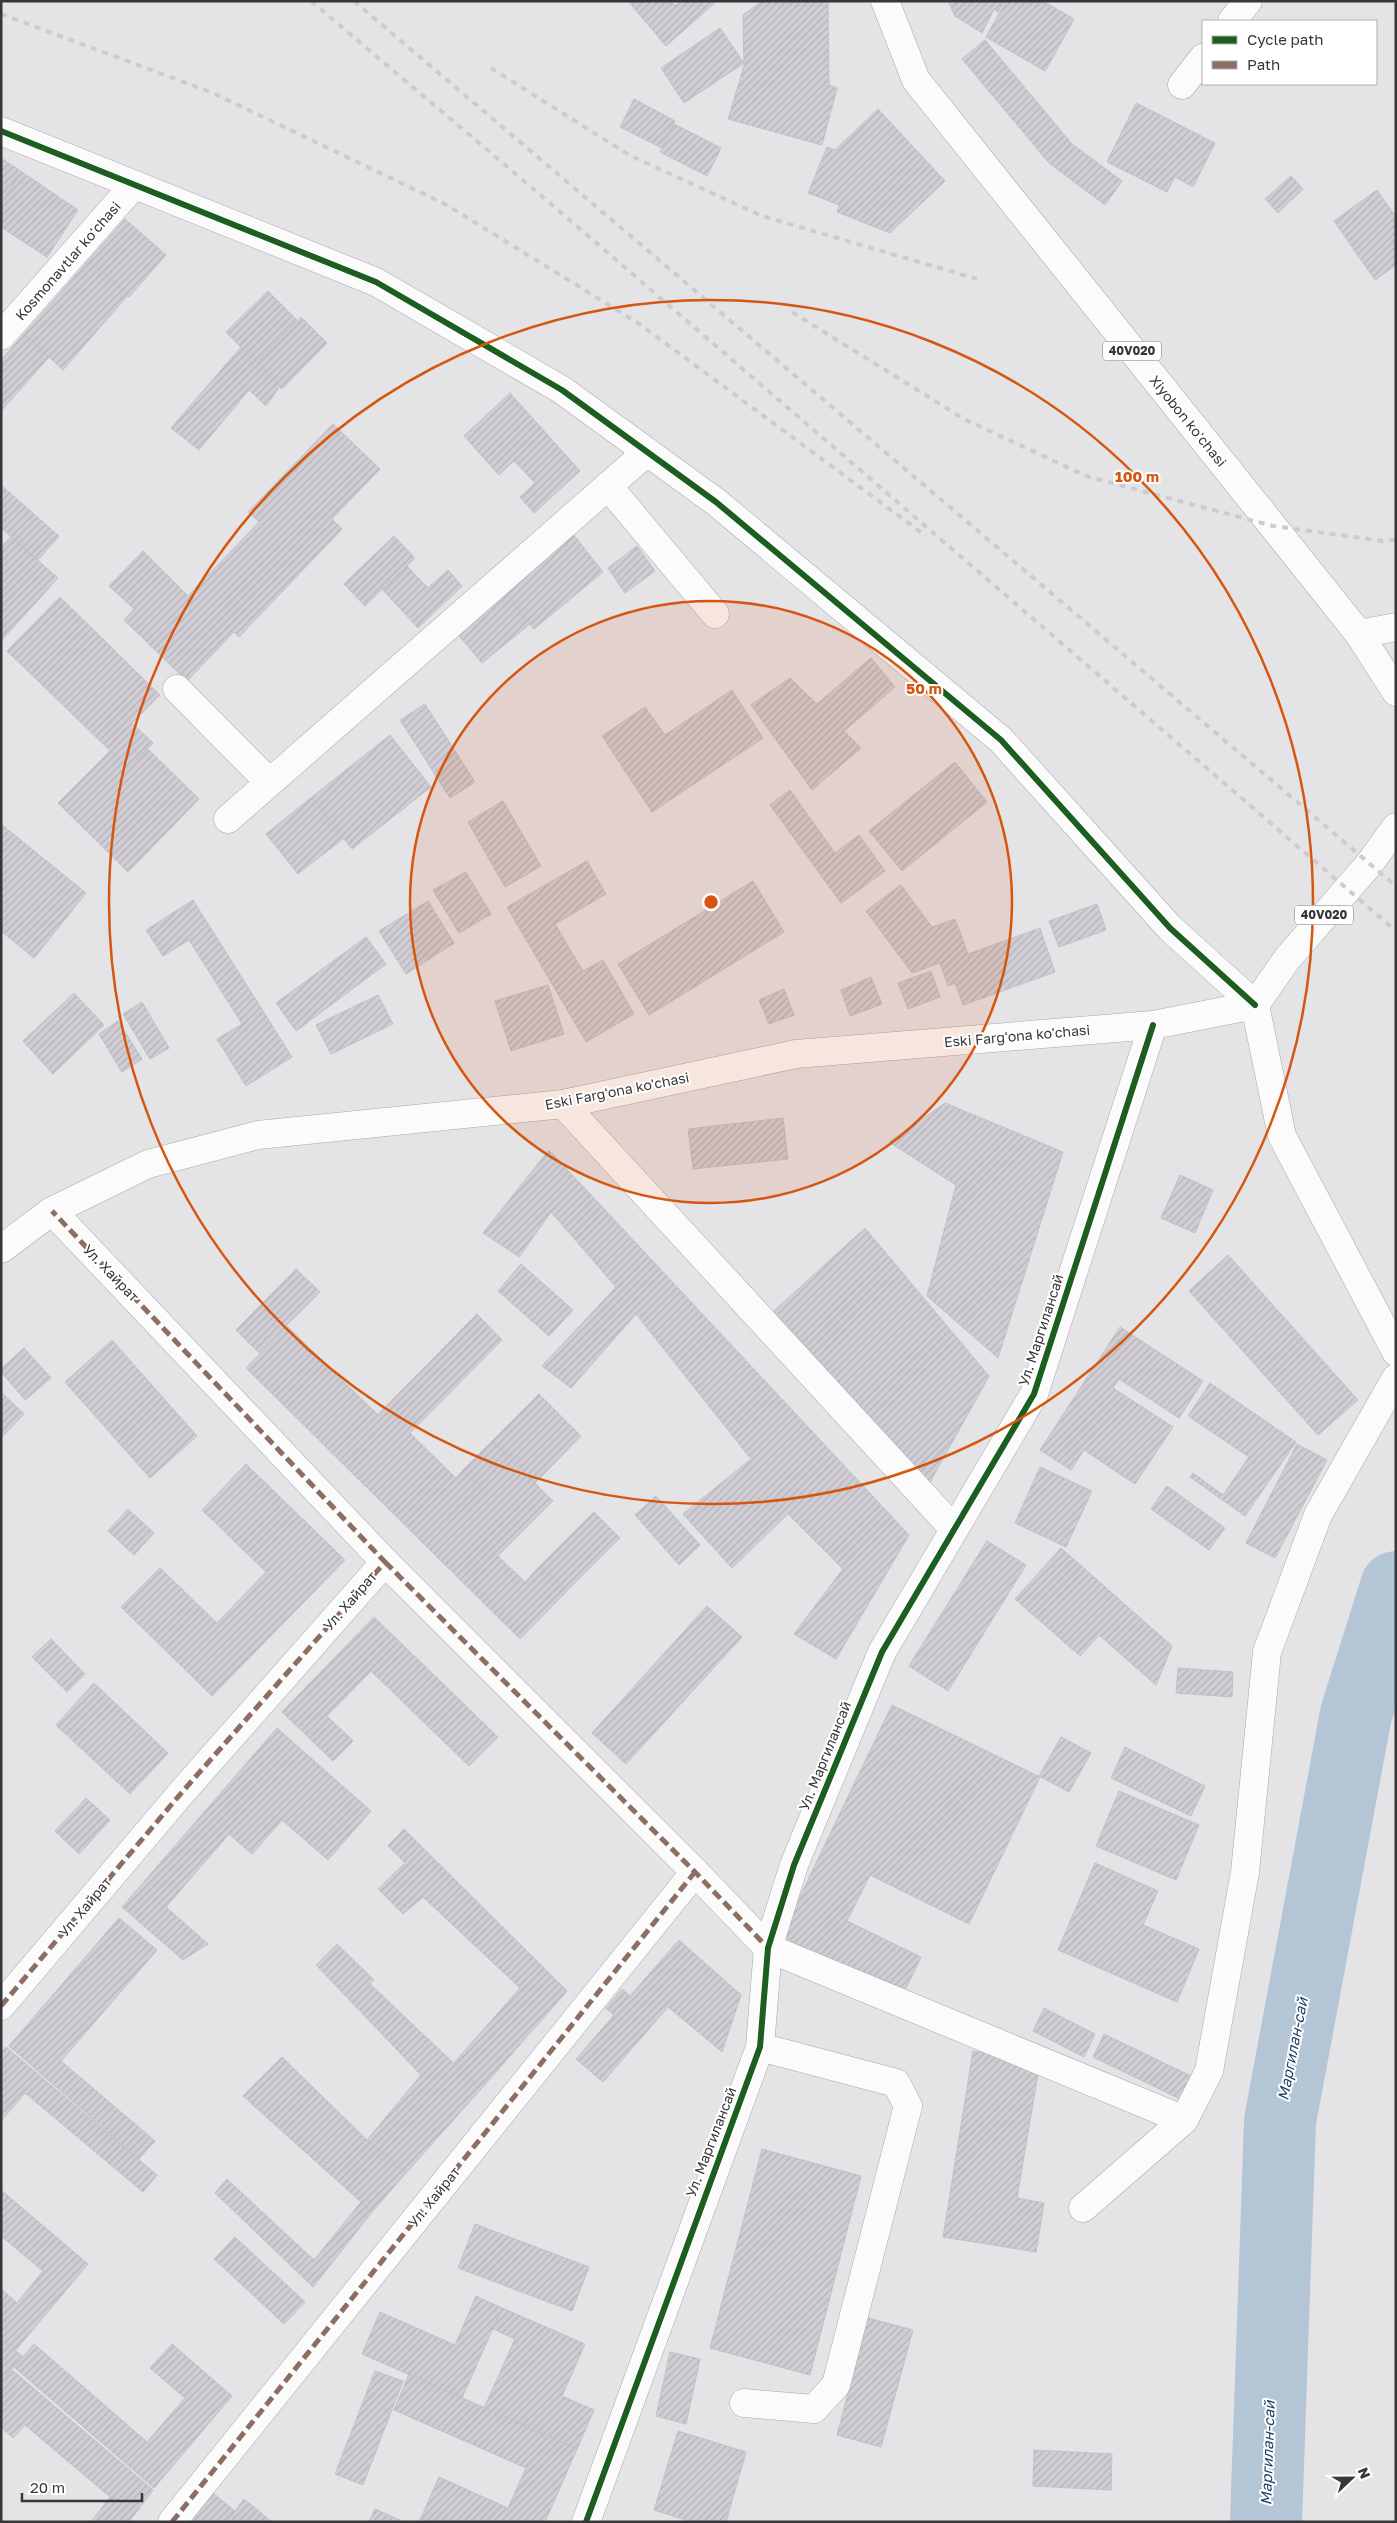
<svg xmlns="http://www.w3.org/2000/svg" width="1397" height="2523" font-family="'Golos Text',sans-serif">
<defs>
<pattern id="building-hatch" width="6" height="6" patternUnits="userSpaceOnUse" patternTransform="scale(1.25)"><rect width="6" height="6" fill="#d1cdd5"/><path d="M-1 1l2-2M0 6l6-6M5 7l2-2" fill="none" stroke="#b4b1b8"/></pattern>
</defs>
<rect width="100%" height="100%" fill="#e4e3e6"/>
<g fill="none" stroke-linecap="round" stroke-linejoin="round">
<polyline stroke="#b4c5d6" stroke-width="72" points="1266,2522 1280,2121 1356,1714 1396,1587"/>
</g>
<g fill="url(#building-hatch)" stroke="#c1c1c3">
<polygon points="628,1 671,1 675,6 681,1 717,1 666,46"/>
<polygon points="762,1 828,1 829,85 837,88 822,145 728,119 744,66 743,15"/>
<polygon points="948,1 1004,1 998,12 994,9 982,33 955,16"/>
<polygon points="1006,1 1043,1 1074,19 1045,71 986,37"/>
<polygon points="720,28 744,63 684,103 661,68"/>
<polygon points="985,40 1072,144 1122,181 1105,205 1049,163 962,59"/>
<polygon points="634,99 675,121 662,148 620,127"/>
<polygon points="1136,103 1215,143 1193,187 1175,177 1167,192 1107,162"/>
<polygon points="878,109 945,181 890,233 837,212 839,205 808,193 827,147 835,150"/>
<polygon points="674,124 721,148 707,176 660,152"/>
<polygon points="1,158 22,172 1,204"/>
<polygon points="22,172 78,210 47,257 1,227 1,204"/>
<polygon points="1291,176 1303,189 1278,213 1265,199"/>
<polygon points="1377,190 1396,217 1396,265 1375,280 1334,221"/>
<polygon points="125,219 166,255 129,297 89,260"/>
<polygon points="89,260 128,295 63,370 24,334"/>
<polygon points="268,291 298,321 256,363 226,332"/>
<polygon points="301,317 327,343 282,389 256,363"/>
<polygon points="24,334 49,357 1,411 1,360"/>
<polygon points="241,347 280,386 266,406 249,390 199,450 171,428"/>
<polygon points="510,393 580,471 534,513 520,497 535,483 514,461 499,475 464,436"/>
<polygon points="333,424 380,469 332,519 342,529 239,637 234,632 187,681 124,620 134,609 109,586 143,551 188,596 259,522 248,512"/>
<polygon points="1,485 59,536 38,560 1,528"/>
<polygon points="573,534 603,572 534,629 503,591"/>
<polygon points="394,536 415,558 365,606 344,584"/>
<polygon points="11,537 58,578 1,641 1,547"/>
<polygon points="637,546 655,571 625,593 608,568"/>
<polygon points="407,566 428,588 448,570 462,586 418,628 382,589"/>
<polygon points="503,591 530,624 482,663 455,631"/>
<polygon points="60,597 160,695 132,723 153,743 128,768 7,651"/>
<polygon points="871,658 895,687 844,731 861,748 812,790 751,705 790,678 817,704"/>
<polygon points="732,690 763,738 652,812 602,736 645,707 665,735"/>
<polygon points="425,704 475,782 450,798 400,720"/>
<polygon points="390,735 431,787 352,849 312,797"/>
<polygon points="148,749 199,799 128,872 58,803 110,751 128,768"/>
<polygon points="955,762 987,802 902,871 869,831"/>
<polygon points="790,790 835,853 859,835 885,871 841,903 770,805"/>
<polygon points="312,797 344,838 298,874 266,834"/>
<polygon points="503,801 541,866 505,887 468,822"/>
<polygon points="1,824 86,893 34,958 1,931"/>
<polygon points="587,861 606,894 555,924 583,971 603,960 634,1014 586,1042 507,907"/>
<polygon points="466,872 491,914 459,933 433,890"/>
<polygon points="753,881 784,932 649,1015 618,964"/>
<polygon points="901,885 932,927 955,919 968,954 1040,928 1055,972 963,1005 955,983 948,986 940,963 912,973 866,911"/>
<polygon points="193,900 292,1057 246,1086 217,1039 242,1024 189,940 163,956 146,930"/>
<polygon points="428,901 454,943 406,974 379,931"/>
<polygon points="1097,904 1106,930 1059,947 1049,921"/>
<polygon points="366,937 386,964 296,1031 276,1003"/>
<polygon points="931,971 940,997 908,1009 898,983"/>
<polygon points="871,977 882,1004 850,1016 841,990"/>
<polygon points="548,985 564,1034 511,1051 495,1001"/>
<polygon points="784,989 794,1015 769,1024 759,1000"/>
<polygon points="74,993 104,1025 53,1074 23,1041"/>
<polygon points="378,995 393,1024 331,1054 316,1025"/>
<polygon points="142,1002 169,1048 150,1059 123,1014"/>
<polygon points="118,1021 142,1059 122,1072 99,1034"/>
<polygon points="945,1103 1063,1152 998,1358 927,1296 956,1185 889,1142"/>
<polygon points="783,1118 788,1159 693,1169 688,1129"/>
<polygon points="549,1150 909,1535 836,1659 794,1634 843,1569 788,1514 732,1568 683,1514 751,1459 636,1314 571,1388 542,1366 616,1287 551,1212 519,1257 483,1233"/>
<polygon points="1180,1175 1213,1190 1195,1233 1161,1218"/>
<polygon points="865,1228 989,1376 929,1484 774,1311"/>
<polygon points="1228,1255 1358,1400 1318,1435 1189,1291"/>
<polygon points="521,1264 573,1310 549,1336 498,1291"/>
<polygon points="296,1269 320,1292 259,1353 236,1330"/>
<polygon points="477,1314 502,1340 410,1433 456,1478 463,1470 482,1489 426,1546 336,1457"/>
<polygon points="287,1326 378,1415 336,1457 246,1368"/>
<polygon points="1120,1327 1203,1381 1179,1418 1119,1379 1113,1388 1173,1427 1135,1484 1084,1450 1071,1470 1040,1450"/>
<polygon points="112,1340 197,1436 150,1478 65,1382"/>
<polygon points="24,1348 51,1378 25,1400 1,1372 1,1369"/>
<polygon points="1210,1383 1296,1442 1245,1516 1190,1477 1193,1473 1223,1495 1249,1457 1188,1416"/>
<polygon points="1,1392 24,1414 1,1438"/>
<polygon points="539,1394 581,1436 535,1483 492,1441"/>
<polygon points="492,1441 553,1501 498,1556 525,1582 540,1566 566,1592 520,1639 426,1546 482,1489 463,1470"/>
<polygon points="1297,1444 1327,1460 1275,1558 1246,1543"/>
<polygon points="246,1464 345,1560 212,1696 121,1607 160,1568 217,1623 266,1572 202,1510"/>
<polygon points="1040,1467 1092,1491 1066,1547 1015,1523"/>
<polygon points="1167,1486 1225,1528 1209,1550 1151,1509"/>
<polygon points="656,1496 700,1545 679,1565 635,1515"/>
<polygon points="128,1509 154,1533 134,1555 108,1531"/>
<polygon points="594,1512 620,1538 566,1592 540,1566"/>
<polygon points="987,1541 1026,1565 948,1691 909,1666"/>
<polygon points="1061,1548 1172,1646 1156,1685 1099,1635 1080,1656 1015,1599"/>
<polygon points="707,1606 742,1637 626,1764 592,1733"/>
<polygon points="374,1617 498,1737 469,1766 371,1671 327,1716 353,1741 333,1761 282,1712"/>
<polygon points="51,1639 85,1674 67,1692 32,1657"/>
<polygon points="1178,1668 1233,1672 1232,1697 1176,1693"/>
<polygon points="94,1683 168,1753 130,1794 56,1725"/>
<polygon points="892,1705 1040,1777 969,1924 870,1875 847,1921 921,1957 903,1995 781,1936"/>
<polygon points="277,1728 371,1811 328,1860 282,1820 252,1854 229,1834 166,1907 208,1944 183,1960 122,1907"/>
<polygon points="1061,1737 1091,1753 1069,1792 1039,1776"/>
<polygon points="1125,1747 1205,1786 1191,1816 1111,1778"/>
<polygon points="1119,1791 1199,1825 1176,1880 1096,1846"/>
<polygon points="86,1798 110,1820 79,1854 55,1831"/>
<polygon points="404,1829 567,1991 481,2089 453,2064 520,1988 423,1897 403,1914 378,1889 405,1863 388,1846"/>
<polygon points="1095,1863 1158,1891 1143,1925 1199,1949 1177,2002 1058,1950"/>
<polygon points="119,1918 157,1950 61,2061 155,2141 139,2159 9,2046"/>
<polygon points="679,1940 741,1995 722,2052 668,2007 603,2082 576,2059 614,2015 606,2008 622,1989 630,1996"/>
<polygon points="337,1944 374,1980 370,1984 481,2089 406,2173 367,2140 421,2075 316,1965"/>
<polygon points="1044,2008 1095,2034 1084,2057 1033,2031"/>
<polygon points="1104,2034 1195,2078 1184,2101 1093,2057"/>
<polygon points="6,2047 157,2175 143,2192 25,2093 1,2121 1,2053"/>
<polygon points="973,2051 1040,2062 1017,2198 1044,2203 1036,2252 943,2237"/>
<polygon points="282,2057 367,2140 406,2173 372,2212 243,2096"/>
<polygon points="762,2149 861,2176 810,2375 710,2348"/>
<polygon points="227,2179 314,2260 361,2202 372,2212 313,2287 215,2193"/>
<polygon points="1,2190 88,2264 15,2351 1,2339 1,2289 17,2303 43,2271 1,2236"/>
<polygon points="475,2224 589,2267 572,2311 458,2268"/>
<polygon points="235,2237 305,2302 284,2324 214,2259"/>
<polygon points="476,2296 502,2308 462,2398 362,2354 380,2312 455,2345"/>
<polygon points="502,2308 585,2344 562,2396 594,2410 577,2449 484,2408 515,2339 493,2329"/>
<polygon points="868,2318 913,2330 881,2447 837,2435"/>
<polygon points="1,2339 22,2356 1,2382"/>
<polygon points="34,2344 147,2442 185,2398 150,2368 172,2344 232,2396 154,2488 14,2367"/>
<polygon points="670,2352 700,2359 686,2424 656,2416"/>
<polygon points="11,2369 153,2490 129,2522 91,2522 110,2497 25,2425 13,2438 1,2427 1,2382"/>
<polygon points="375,2371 403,2381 363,2485 335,2474"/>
<polygon points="409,2374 577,2449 545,2522 420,2520 439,2477 508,2508 526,2468 394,2410"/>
<polygon points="678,2431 746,2452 726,2522 692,2522 654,2510"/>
<polygon points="1034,2450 1112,2454 1111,2490 1033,2486"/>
<polygon points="213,2493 235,2511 227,2522 190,2522"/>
<polygon points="244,2499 272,2522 227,2522"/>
<polygon points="375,2509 404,2522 369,2522"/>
</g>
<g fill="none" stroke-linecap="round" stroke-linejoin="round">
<defs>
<g id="minor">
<polyline points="1232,21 1248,1"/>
<polyline points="1182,85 1203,58"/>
<polyline points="1,131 376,282 562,390 716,502 1001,740 1170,928 1255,1005"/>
<polyline points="1,336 134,185"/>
<polyline points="608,486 715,614"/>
<polyline points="1359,634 1396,627"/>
<polyline points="177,689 269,782"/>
<polyline points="228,819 647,452"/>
<polyline points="563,1104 954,1529"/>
<polyline points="385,1562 695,1872 768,1948 1184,2120"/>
<polyline points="1,2006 183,1791 385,1562 52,1211"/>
<polyline points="1083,2208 1184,2120 1209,2071 1245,1872 1267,1652 1318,1515 1396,1378"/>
<polyline points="744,2403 814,2409 836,2385 908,2106 896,2083 760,2047"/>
<polyline points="172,2522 695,1872"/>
<polyline points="586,2522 760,2047 768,1948 794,1865 882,1652 1034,1394 1153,1025"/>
</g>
<g id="major">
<polyline points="885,1 916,80 1359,634 1396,692"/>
<polyline points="1255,1005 1282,1136 1396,1352"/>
<polyline points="1255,1005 1287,959 1370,863 1396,827"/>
<polyline points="1,1249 52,1211 148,1164 258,1135 563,1104 796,1054 1153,1025 1255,1005"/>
</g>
</defs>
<use href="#minor" stroke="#a9a8ab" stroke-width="29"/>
<use href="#major" stroke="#a9a8ab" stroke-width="29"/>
<use href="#minor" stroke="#fbfbfb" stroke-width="28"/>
<use href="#major" stroke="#fbfbfb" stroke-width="28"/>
<g stroke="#cdcccd" stroke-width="4" stroke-dasharray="6 6" stroke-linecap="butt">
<polyline points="311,1 544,198 1396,931"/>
<polyline points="354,1 1396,886"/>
<polyline points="1,14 213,93 445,204 638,323 926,536"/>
<polyline points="491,68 629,155 762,216 977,279"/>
<polyline points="792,312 964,419 1086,476 1273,526 1383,541 1396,540"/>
</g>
<g stroke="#8d6e63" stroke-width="5" stroke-dasharray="10 5" stroke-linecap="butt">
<polyline points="385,1562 695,1872 768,1948"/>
<polyline points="1,2006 183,1791 385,1562 52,1211"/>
<polyline points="172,2522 695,1872"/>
</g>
<defs>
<g id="cycleway">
<polyline points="1,131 376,282 562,390 716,502 1001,740 1170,928 1255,1005"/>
<polyline points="586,2522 760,2047 768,1948 794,1865 882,1652 1034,1394 1153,1025"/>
</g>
</defs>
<use href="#cycleway" stroke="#fff" stroke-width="9"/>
<use href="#cycleway" stroke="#1b5e20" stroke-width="6"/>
</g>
<circle cx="711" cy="902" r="301" fill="#d65610" fill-opacity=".12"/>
<g fill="none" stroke="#d65610" stroke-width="2.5">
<circle cx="711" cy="902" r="301"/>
<circle cx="711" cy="902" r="602"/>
</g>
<g text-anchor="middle" stroke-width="4" stroke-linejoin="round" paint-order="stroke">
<g fill="#fff" stroke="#737274" stroke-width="1">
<rect x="1103" y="341.5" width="58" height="19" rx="4"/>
<rect x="1295" y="905.5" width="58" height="19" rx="4"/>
</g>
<g font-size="12" font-weight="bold" fill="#373638">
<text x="1132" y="355">40V020</text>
<text x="1324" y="919">40V020</text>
</g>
<g font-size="14" fill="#373638" stroke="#fff">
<text transform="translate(68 261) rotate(-49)" y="5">Kosmonavtlar koʻchasi</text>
<text transform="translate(1188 421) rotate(51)" y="5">Xiyobon koʻchasi</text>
<text transform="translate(1017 1036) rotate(-5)" y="5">Eski Farg'ona ko'chasi</text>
<text transform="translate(617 1091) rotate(-11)" y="5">Eski Farg'ona ko'chasi</text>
<text transform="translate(111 1273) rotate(46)" y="5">Ул. Хайрат</text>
<text transform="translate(1041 1330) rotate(-72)" y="5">Ул. Маргилансай</text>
<text transform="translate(350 1601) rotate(-49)" y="5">Ул. Хайрат</text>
<text transform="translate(825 1756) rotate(-68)" y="5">Ул. Маргилансай</text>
<text transform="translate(85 1907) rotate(-50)" y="5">Ул. Хайрат</text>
<text transform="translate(711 2142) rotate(-69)" y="5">Ул. Маргилансай</text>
<text transform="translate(434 2197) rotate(-51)" y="5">Ул. Хайрат</text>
</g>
<g font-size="15" font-style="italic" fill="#1e4365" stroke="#fff">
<text transform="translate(1293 2049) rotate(-79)" y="5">Маргилан-сай</text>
<text transform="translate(1268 2453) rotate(-88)" y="5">Маргилан-сай</text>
</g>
</g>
<circle cx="711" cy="902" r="8" fill="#d65610" stroke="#fff" stroke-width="2.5"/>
<g font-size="15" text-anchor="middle" font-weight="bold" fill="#d65610" stroke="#fff" stroke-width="4" stroke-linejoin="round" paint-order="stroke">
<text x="1137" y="482">100 m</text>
<text x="924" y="694">50 m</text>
</g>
<rect width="1397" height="2523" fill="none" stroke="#373638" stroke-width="5"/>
<rect x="1202" y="20" width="175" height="65" fill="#ffffff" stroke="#afafaf"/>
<rect x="1212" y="36" width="25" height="8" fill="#1b5e20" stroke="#afafaf"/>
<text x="1247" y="45" font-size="15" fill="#373638">Cycle path</text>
<rect x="1212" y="61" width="25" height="8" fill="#8d6e63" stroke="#afafaf"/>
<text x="1247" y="70" font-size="15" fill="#373638">Path</text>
<g transform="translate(1352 2478) rotate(68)" stroke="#ffffff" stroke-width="4" paint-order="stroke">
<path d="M0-4L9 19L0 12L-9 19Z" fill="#373638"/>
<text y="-8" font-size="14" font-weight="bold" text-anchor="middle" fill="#373638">N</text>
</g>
<path d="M22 2493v8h120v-8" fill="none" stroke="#373638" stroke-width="2.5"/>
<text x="30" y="2493" font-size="15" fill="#373638" stroke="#ffffff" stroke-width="4" paint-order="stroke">20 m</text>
</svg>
